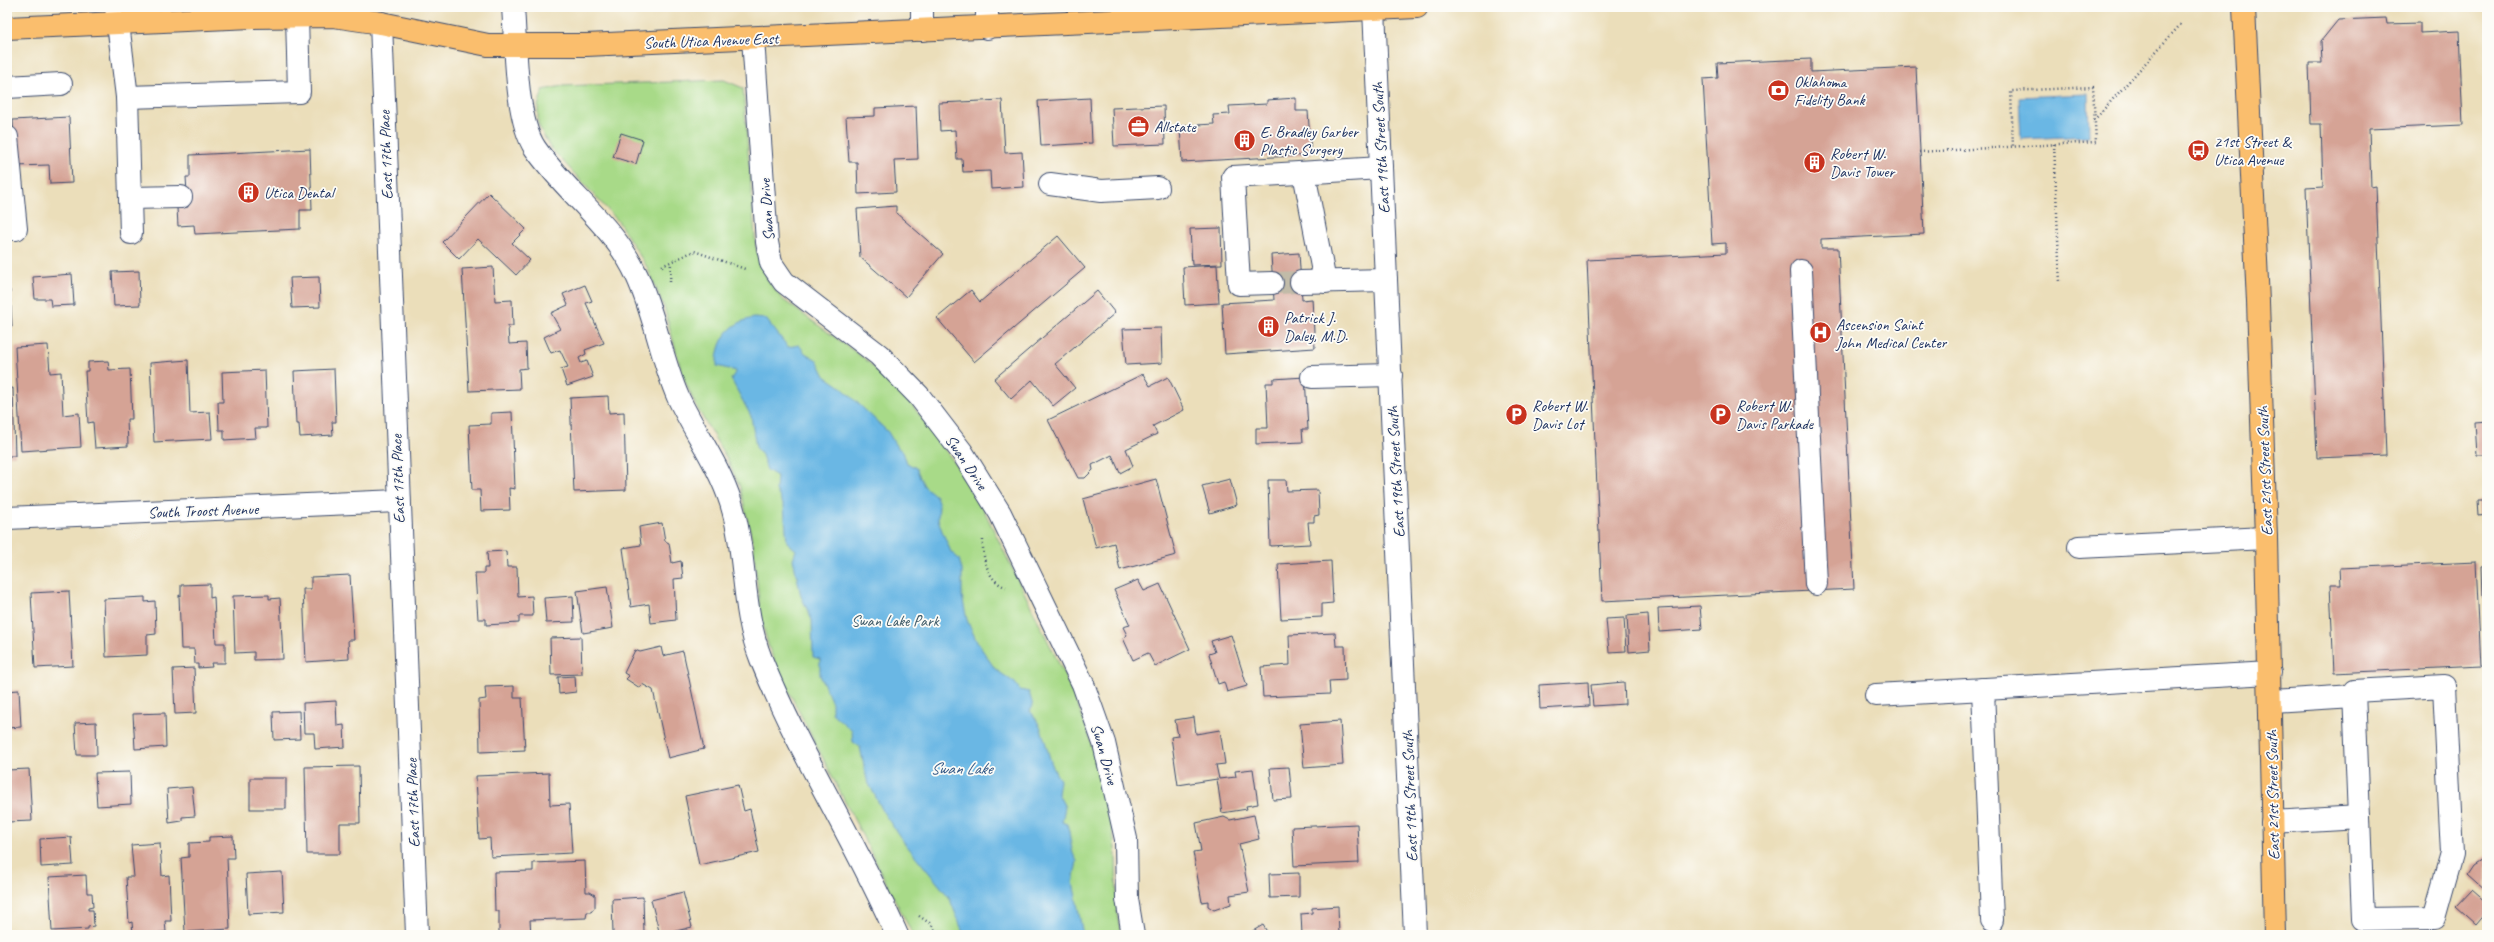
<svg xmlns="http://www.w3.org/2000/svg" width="2494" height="942" font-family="Caveat,sans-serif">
<rect width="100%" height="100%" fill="#fdfcf7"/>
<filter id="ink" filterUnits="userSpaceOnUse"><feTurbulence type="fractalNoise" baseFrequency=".025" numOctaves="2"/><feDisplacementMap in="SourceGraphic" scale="8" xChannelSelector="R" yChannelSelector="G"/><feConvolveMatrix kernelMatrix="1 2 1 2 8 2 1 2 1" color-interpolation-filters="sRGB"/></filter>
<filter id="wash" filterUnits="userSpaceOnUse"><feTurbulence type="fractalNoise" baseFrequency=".012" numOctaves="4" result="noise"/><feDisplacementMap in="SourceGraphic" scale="16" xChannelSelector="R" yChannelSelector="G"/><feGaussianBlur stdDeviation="0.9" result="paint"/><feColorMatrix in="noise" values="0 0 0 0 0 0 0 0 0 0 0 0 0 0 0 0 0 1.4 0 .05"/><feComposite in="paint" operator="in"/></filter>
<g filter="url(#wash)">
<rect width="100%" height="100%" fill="#ebdeba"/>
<polygon fill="#a8da88" stroke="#628473" points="724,80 743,88 756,249 767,279 782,299 865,359 910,402 973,488 1065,676 1086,726 1103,784 1113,832 1116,856 1117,914 1121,935 913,935 780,674 769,648 761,619 753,544 740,487 727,459 696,406 683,377 664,307 647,267 618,221 549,146 538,124 538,106 543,90 562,86"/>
<g fill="#6bb7e4" stroke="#4373a1">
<polygon points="2088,94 2089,136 2021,139 2019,97"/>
<path d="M754 318 766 319 788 347 799 345 805 353 817 360 825 376 841 387 888 432 896 446 903 452 907 463 916 468 924 486 936 496 939 505 938 519 942 531 951 552 959 559 962 570V596L967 620 977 642 995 669 1015 683 1020 690 1029 692 1033 706 1030 711C1048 731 1045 759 1060 780L1058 794 1065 807 1062 822 1067 824C1071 835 1070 853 1077 861L1073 882 1083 935H964L949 897 903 841 885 815 867 780 860 747 853 742 852 731 832 713V703L820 675V659L813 657 812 620 801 596 793 559 796 550 787 542 784 506 776 490 777 476 767 470 762 455 756 447 751 416 731 379 736 371 717 366C716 342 729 322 754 318Z"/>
</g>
<g id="blocks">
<g fill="#d5a395">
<polygon points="2386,18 2387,24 2420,23 2420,33 2459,31 2463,125 2369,129 2371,187 2376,186 2386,455 2317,458 2306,188 2323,187 2321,124 2311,124 2309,63 2322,63 2321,41 2338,20"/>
<polygon points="1811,59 1811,72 1916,67 1924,234 1821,239 1821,248 1838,248 1854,589 1602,601 1587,260 1726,253 1726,243 1712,244 1703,79 1718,78 1717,63"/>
<polygon points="1090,98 1092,143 1041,146 1038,101"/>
<polygon points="1296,98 1296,111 1308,111 1311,155 1182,162 1180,126 1214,124 1213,115 1230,114 1229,106 1267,104 1267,100"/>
<polygon points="1002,100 1005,153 1022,152 1024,187 991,189 990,171 963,172 962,159 957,159 955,130 940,131 939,103"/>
<polygon points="916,106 918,159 894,160 896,192 858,194 857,162 849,162 846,117 875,116 875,108"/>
<polygon points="1164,106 1165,144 1114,146 1112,108"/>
<polygon points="69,117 72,183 50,184 49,165 15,166 13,120"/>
<polygon points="621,133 643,140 636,164 613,157"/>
<polygon points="310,149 312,210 300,210 300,229 195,234 194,225 178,226 177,208 188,207 186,177 190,177 190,155"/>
<polygon points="489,193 526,229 512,243 530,260 516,275 478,239 459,259 442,242"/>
<polygon points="896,206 896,213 943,254 906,297 860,257 857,209"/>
<polygon points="1221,228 1222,264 1192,265 1190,229"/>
<polygon points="1058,236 1085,268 974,362 937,318 971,290 980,302"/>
<polygon points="1299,253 1302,300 1312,299 1315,348 1225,354 1222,303 1274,300 1271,255"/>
<polygon points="1217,265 1219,303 1185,305 1183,267"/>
<polygon points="493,267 495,301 512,300 513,326 508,326 509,344 526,343 527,368 519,369 520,389 469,391 462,269"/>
<polygon points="139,271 140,305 114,306 112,272"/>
<polygon points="72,274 74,305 51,306 50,299 35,299 33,277"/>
<polygon points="319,277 320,307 292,308 290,278"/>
<polygon points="585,285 592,301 586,303 604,343 585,350 586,354 579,358 581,363 587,361 593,377 567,386 561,369 568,367 560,350 551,353 544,337 560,329 551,313 568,305 563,294"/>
<polygon points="7,290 10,290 12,326 7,327"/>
<polygon points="1097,291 1115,313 1055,364 1075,388 1053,406 1032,380 1011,399 994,379"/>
<polygon points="1161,328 1162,363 1126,365 1123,329"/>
<polygon points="48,345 50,373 61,372 63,415 79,413 81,447 21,451 15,347"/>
<polygon points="188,360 190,413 210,412 212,439 154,442 150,363"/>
<polygon points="108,361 109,370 130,369 132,419 127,419 128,446 95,448 93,422 88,423 85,371 88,371 88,362"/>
<polygon points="334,369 336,422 332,422 333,435 300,437 299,424 296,424 294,371"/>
<polygon points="265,370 267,428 255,428 256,438 224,440 224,430 219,430 218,402 223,402 222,372"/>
<polygon points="1143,374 1150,386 1168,377 1184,410 1153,426 1157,434 1126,449 1133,466 1120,473 1112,455 1092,465 1093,470 1085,478 1078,478 1048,420"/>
<polygon points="1305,377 1308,429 1302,429 1303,442 1256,444 1256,428 1268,428 1266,383 1273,383 1273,379"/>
<polygon points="13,388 15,456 7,456 7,389"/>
<polygon points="608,396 609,413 624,412 626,490 574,492 570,398"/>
<polygon points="512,412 515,489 509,488 510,510 481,511 480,490 472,490 469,425 491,424 491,413"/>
<polygon points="2487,421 2487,455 2477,455 2475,422"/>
<polygon points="1156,479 1176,555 1120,570 1114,543 1096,548 1083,499"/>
<polygon points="1230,479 1237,505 1210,513 1202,486"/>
<polygon points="1268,480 1286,480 1287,491 1318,490 1319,515 1314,516 1314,522 1308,522 1310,544 1270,546"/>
<polygon points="2478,500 2487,500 2487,514 2479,515"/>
<polygon points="662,523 665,541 669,543 672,563 681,561 683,578 674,579 676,620 651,623 649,604 631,607 623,548 641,545 639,527"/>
<polygon points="506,551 507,567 517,567 518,597 532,596 533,616 519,616 519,623 486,625 486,619 478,619 475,573 484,573 484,568 488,568 487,552"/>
<polygon points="1331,561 1333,603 1322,604 1322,617 1281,619 1278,564"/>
<polygon points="2476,562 2481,666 2334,673 2330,585 2341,585 2340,568"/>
<polygon points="2487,566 2487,598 2483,598 2482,567"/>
<polygon points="350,575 354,640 348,640 349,659 306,662 303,589 311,589 311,577"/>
<polygon points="1138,580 1144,591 1160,584 1190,649 1155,666 1148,653 1133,660 1123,638 1127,635 1123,627 1130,625 1114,590"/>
<polygon points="210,584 210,598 214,597 216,643 225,643 225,663 211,663 212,667 198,668 198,664 195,664 194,649 181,649 179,595 181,596 181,585"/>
<polygon points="607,587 613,628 583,633 577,591"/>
<polygon points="69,591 73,666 35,668 31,593"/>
<polygon points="269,595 269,599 280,598 283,659 254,660 254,652 235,653 233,596"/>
<polygon points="573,596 574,622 546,623 544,598"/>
<polygon points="145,597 145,602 155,601 156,634 147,635 147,655 106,657 104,599"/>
<polygon points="1700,606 1702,629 1659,632 1658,608"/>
<polygon points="1648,614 1650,650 1629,652 1627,616"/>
<polygon points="1624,618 1626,651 1609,652 1606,619"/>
<polygon points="1335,633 1336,646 1345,646 1346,680 1329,681 1330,694 1263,697 1261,667 1290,665 1289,635"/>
<polygon points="1231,635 1247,686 1227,692 1224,682 1218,684 1209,654 1215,652 1211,641"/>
<polygon points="581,637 582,674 551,675 550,638"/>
<polygon points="661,647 663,656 683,651 704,749 668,758 653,690 642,684 640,688 626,679 629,676 624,673 635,650 640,652"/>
<polygon points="194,668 196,713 175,714 173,669"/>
<polygon points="575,676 576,692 559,694 558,677"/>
<polygon points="1588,682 1589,706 1540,709 1539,685"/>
<polygon points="1624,682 1625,704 1593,706 1591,685"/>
<polygon points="514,686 514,698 522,698 525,750 480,752 479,700 486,699 485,687"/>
<polygon points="19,690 21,727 7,728 7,691"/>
<polygon points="336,701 337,726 344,725 345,747 315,749 314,733 304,733 303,703"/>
<polygon points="299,711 300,739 274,740 273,712"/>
<polygon points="165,713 166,747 135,749 133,714"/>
<polygon points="1194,717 1196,734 1220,730 1225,764 1216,765 1219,779 1236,777 1235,771 1253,769 1258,804 1246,806 1247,809 1222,813 1217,779 1178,785 1171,737 1178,736 1175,720"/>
<polygon points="1340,721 1343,765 1304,768 1300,724"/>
<polygon points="96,722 97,755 77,755 75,723"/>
<polygon points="359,766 360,823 340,823 340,854 307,854 305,767"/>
<polygon points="1289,767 1292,799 1273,800 1270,768"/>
<polygon points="29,769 32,821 7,822 7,770"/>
<polygon points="130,772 131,804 97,806 95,773"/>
<polygon points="549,773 550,805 569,804 572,853 491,857 490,838 479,839 476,776"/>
<rect x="250" y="778" width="36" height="31"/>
<polygon points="738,785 744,811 750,809 759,852 699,865 685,796"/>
<polygon points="192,787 195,816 182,817 182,821 169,823 167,789"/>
<polygon points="1254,815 1259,839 1239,844 1249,892 1230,895 1231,904 1214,910 1208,906 1208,901 1202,902 1193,852 1201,851 1196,823 1224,817 1230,820"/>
<polygon points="1357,824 1359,863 1294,866 1292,827"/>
<polygon points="233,836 234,858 227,858 230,929 185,932 181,858 189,857 189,843 209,842 209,837"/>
<polygon points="71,837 73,865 41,867 40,839"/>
<polygon points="160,843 162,876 169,875 171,921 165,921 166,932 133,934 132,922 129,923 126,877 134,877 131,845"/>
<polygon points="2487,856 2487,892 2467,874 2473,865"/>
<polygon points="585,861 586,892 590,892 595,895 595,907 591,912 587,912 586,918 530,920 531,935 499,935 499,911 495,911 494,872 533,871 533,863"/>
<polygon points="282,872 284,912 248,914 246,874"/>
<polygon points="1299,873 1299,897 1270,898 1269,874"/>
<polygon points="86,875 87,893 92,893 93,907 88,908 88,910 93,910 94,926 88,927 88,929 52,931 49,877"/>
<polygon points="2472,890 2487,903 2487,912 2476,925 2456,907"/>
<polygon points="683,892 692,927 660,935 651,900"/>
<polygon points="643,897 644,933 613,934 612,899"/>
<polygon points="1338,906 1339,935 1302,935 1301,914 1312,913 1312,908"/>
<polygon points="1263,925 1269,935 1246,935"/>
<polygon points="688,930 689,935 669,935 669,934"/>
</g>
</g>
</g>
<g filter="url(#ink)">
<use href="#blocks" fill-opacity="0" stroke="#3a496c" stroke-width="1"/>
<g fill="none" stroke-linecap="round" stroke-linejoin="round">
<polyline stroke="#c1bba8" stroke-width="22" stroke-dasharray="22 11" stroke-linecap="butt" points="1272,283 1301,282"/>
<defs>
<g id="minor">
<polyline points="116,7 127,97 131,233"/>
<path d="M513 7C516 44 515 118 535 148 566 193 614 225 637 276 655 315 661 358 678 397 695 433 719 465 731 503 747 554 741 609 761 659 799 754 856 841 897 935"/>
<polyline points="922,7 922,30"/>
<polyline points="987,7 987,28"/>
<polyline points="1374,9 1415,935"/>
<polyline points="381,23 417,935"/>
<polyline points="753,38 767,242 771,263 784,282 879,355 919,396 962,452 1000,513 1083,684 1104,743 1126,839 1127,899 1133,935"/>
<polyline points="7,87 61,84"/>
<polyline points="127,97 299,92 297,16"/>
<polyline points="7,137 16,229 7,229"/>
<polyline points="1304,173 1325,282"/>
<polyline points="1050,184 1101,191 1158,188"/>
<polyline points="130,198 181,197"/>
<polyline points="1801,271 1816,584"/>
<polyline points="1301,282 1386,280"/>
<polyline points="1272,283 1239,284 1233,177 1381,168"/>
<polyline points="1312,377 1391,375"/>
<polyline points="7,518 398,501"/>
<polyline points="2079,547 2266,538"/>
<polygon points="2444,686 2452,854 2434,918 2363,919 2354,691"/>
<polyline points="1983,689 1992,920"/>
<polyline points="1876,695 2270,673"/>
<polyline points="2271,701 2354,696"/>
<polyline points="2272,822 2359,817"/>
</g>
<g id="major">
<polyline points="2244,7 2258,302 2266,538 2275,935"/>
<polyline points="7,28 252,17 333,16 381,23 488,45 586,45 1417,7"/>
</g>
</defs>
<use href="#minor" stroke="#3a496c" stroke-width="24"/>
<use href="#major" stroke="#3a496c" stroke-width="24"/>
<g stroke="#3a496c" stroke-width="2.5" stroke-dasharray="1 3" stroke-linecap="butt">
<polyline points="2094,120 2181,24"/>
<polyline points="2054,144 2060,283"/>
<polyline points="1919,152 2096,142 2093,87 2011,91 2013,147"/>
<polyline points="662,266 694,251 745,269"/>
<polyline points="670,282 671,262"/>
<path d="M983 540C982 558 988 582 1006 587"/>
<polyline points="919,916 931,924 938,935"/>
</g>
<use href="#minor" stroke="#fff" stroke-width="22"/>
<use href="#major" stroke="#fabe6d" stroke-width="22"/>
</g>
</g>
<defs>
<symbol id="bank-disc" viewBox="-11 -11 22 22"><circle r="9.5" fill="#c8321e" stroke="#fdfcf7"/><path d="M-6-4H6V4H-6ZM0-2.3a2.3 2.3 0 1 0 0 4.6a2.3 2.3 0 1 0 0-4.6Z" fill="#fff"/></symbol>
<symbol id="office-disc" viewBox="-11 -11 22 22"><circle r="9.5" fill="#c8321e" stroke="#fdfcf7"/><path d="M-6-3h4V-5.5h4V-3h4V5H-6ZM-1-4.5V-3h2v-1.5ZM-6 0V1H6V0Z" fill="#fff"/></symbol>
<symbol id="building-disc" viewBox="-11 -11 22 22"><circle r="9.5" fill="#c8321e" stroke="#fdfcf7"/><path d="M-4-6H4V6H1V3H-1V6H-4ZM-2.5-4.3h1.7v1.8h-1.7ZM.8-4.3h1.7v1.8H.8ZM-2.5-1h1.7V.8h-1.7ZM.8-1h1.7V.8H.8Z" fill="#fff"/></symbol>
<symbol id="bus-disc" viewBox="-11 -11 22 22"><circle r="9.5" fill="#c8321e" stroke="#fdfcf7"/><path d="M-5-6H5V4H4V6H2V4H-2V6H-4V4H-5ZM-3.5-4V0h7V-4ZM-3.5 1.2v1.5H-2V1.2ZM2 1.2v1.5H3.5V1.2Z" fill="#fff"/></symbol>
<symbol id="hospital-disc" viewBox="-11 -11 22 22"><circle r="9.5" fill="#c8321e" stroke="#fdfcf7"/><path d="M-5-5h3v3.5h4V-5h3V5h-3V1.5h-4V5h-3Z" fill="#fff"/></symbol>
<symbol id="parking-disc" viewBox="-11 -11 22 22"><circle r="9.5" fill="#c8321e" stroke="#fdfcf7"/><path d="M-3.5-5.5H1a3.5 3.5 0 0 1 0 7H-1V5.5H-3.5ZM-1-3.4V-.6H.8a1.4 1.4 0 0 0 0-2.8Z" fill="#fff"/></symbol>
</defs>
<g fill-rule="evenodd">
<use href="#bank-disc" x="1766" y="78" width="25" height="25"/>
<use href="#office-disc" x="1126" y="114" width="25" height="25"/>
<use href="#building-disc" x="1232" y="128" width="25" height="25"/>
<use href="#bus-disc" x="2186" y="138" width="25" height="25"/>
<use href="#building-disc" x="1802" y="150" width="25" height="25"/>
<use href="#building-disc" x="236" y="180" width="25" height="25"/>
<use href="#building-disc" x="1256" y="314" width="25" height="25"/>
<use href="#hospital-disc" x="1808" y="320" width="25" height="25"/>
<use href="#parking-disc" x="1504" y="402" width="25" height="25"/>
<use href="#parking-disc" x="1708" y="402" width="25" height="25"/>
</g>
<g text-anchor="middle" stroke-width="3.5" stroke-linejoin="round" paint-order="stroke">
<g font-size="16" fill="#1b2f5e" stroke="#fdfcf7">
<text transform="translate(711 40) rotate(-2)" y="6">South Utica Avenue East</text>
<text transform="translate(1380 148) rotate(-93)" y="6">East 19th Street South</text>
<text transform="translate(385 155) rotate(-92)" y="6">East 17th Place</text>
<text transform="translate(766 210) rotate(-94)" y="6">Swan Drive</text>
<text transform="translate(967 462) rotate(56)" y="6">Swan Drive</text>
<text transform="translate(2264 471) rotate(-92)" y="6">East 21st Street South</text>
<text transform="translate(1395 472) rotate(-93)" y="6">East 19th Street South</text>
<text transform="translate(397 479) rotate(-92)" y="6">East 17th Place</text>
<text transform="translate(203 510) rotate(-2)" y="6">South Troost Avenue</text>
<text transform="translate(1105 754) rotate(74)" y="6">Swan Drive</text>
<text transform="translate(2272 795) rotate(-91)" y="6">East 21st Street South</text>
<text transform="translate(1409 796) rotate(-92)" y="6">East 19th Street South</text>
<text transform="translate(412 803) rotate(-92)" y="6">East 17th Place</text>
</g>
<g font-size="16" fill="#1b2f5e" stroke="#fdfcf7" text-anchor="start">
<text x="1794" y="87">Oklahoma<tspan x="1794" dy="18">Fidelity Bank</tspan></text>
<text x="1154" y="132">Allstate</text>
<text x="1260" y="137">E. Bradley Garber<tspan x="1260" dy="18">Plastic Surgery</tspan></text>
<text x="2214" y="147">21st Street &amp;<tspan x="2214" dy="18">Utica Avenue</tspan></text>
<text x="1830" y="159">Robert W.<tspan x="1830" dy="18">Davis Tower</tspan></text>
<text x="264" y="198">Utica Dental</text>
<text x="1284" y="323">Patrick J.<tspan x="1284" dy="18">Daley, M.D.</tspan></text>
<text x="1836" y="330">Ascension Saint<tspan x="1836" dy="18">John Medical Center</tspan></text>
<text x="1532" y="411">Robert W.<tspan x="1532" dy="18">Davis Lot</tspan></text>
<text x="1736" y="411">Robert W.<tspan x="1736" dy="18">Davis Parkade</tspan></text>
</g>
<g font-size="16" fill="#3e5a68" stroke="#fdfcf7">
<text x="895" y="626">Swan Lake Park</text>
</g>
<g font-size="17" font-style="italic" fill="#335886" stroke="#fdfcf7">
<text x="961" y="774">Swan Lake</text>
</g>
</g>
<rect width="2494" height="942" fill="none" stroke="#fdfcf7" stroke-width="24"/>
</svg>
